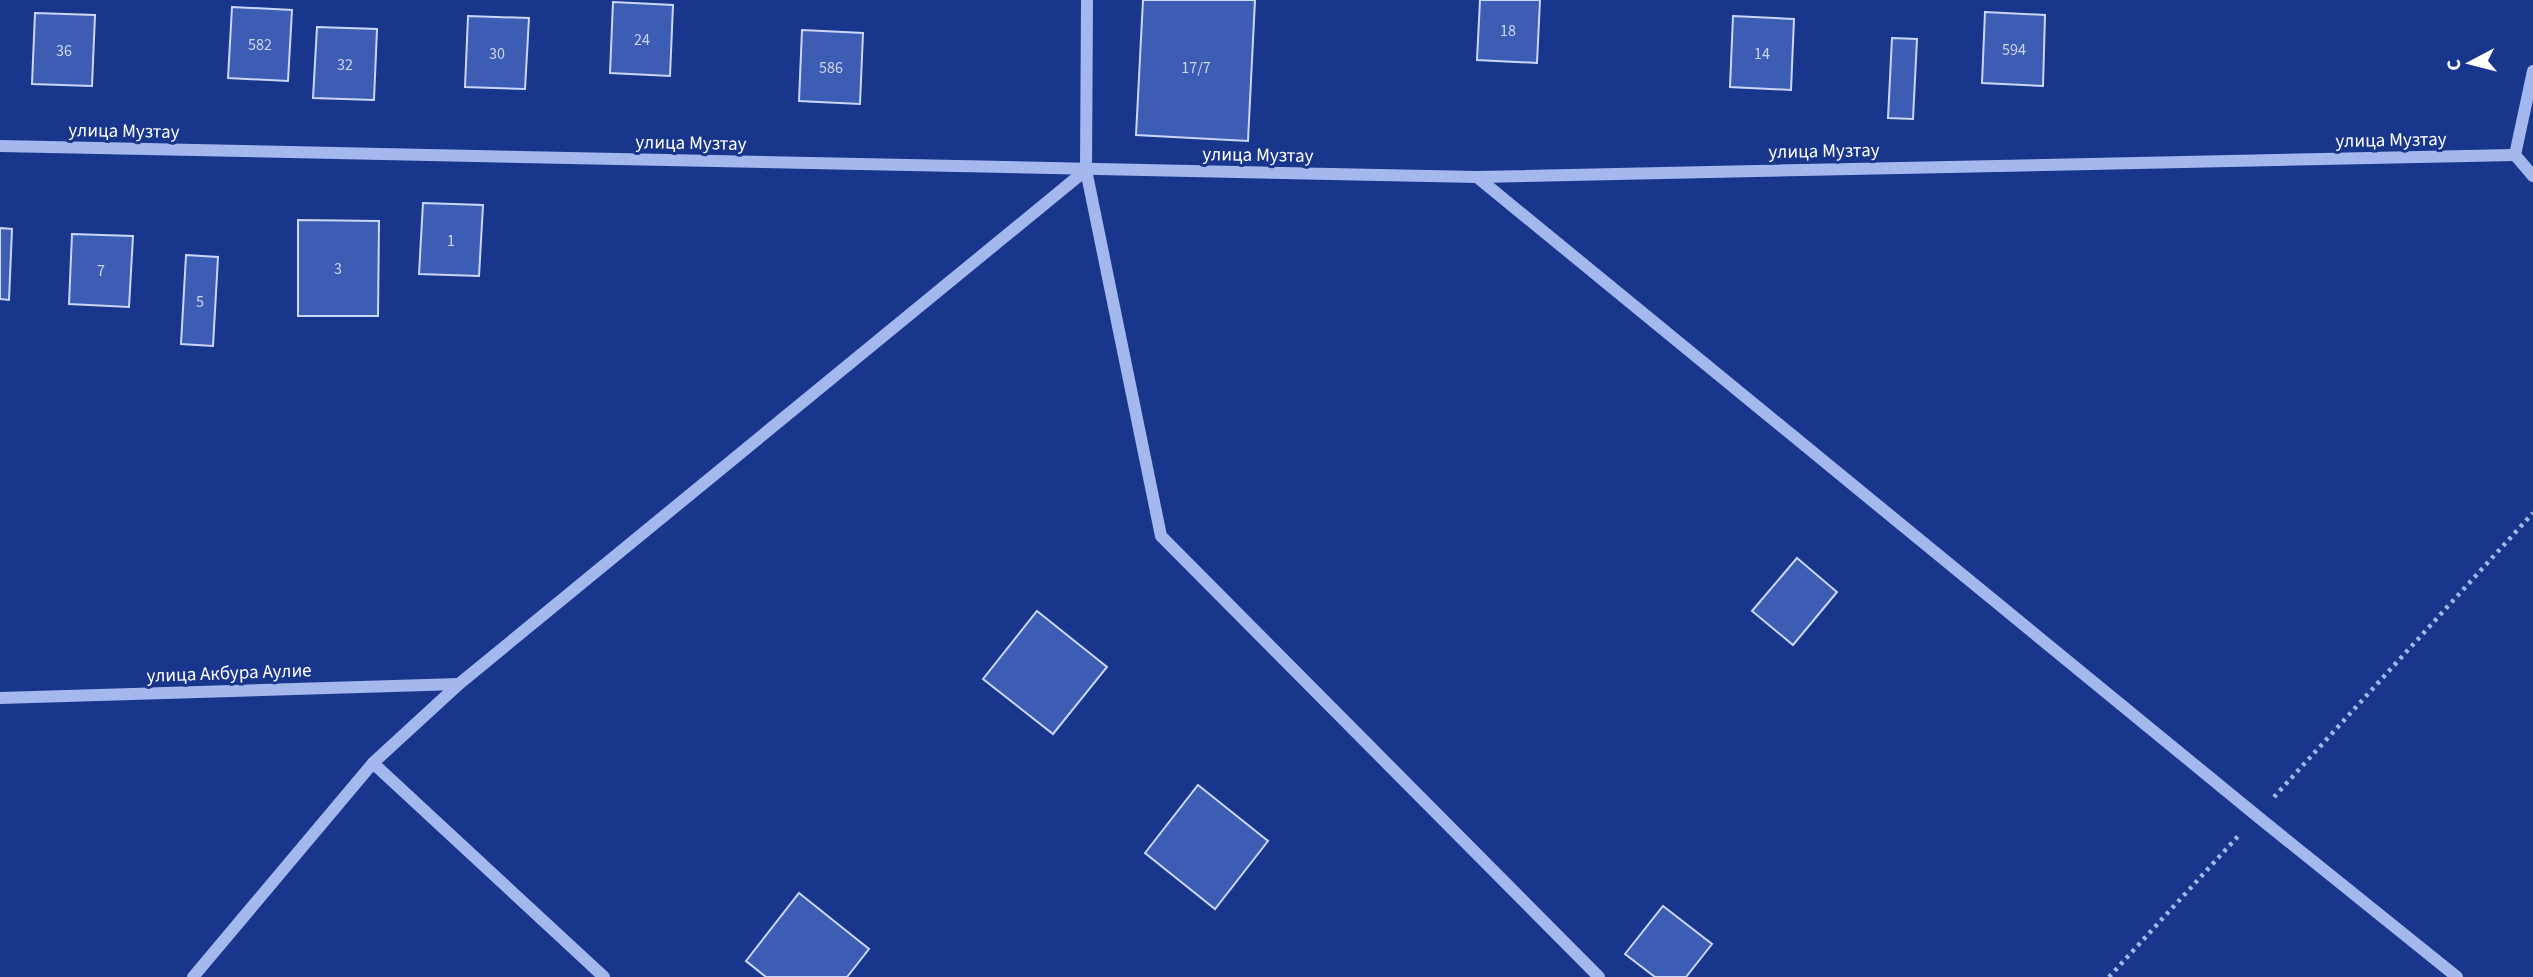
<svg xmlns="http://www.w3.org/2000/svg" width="2533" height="977" font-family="'Source Sans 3',sans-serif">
<rect width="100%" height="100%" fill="#19368d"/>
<g fill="#3d5cb3" stroke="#cad7fa" stroke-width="2">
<polygon points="1143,0 1255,0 1248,141 1136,135"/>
<polygon points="1480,0 1540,0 1537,63 1477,60"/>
<polygon points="613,2 673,5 670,76 610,73"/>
<polygon points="232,7 292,10 288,81 228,78"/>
<polygon points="1985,12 2045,15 2043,86 1982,83"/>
<polygon points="35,13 95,15 92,86 32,84"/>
<polygon points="468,16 529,18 525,89 465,87"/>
<polygon points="1733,16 1794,19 1791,90 1730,87"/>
<polygon points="317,27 377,29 374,100 313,98"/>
<polygon points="802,30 863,33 860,104 799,101"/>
<polygon points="1892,38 1917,39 1913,119 1888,118"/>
<polygon points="423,203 483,205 479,276 419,274"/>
<polygon points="298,220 379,221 378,316 298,316"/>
<polygon points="0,228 12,229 9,300 0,299"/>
<polygon points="72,234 133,236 129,307 69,304"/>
<polygon points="186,255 218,257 213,346 181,344"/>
<polygon points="1797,558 1837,592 1793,645 1752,611"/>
<polygon points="1037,611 1107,667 1053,734 983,679"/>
<polygon points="1198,785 1268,841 1215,909 1145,853"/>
<polygon points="799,893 869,949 847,977 766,977 746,961"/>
<polygon points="1663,906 1712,944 1686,977 1655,977 1625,954"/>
</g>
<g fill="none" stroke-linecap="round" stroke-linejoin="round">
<g stroke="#a4b8ee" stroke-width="4.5" stroke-dasharray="3.5 5" stroke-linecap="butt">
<polyline points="2274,797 2533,513"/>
<polyline points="2109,977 2240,834"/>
</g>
<g stroke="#a4b8ee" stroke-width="12">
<polyline points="1087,0 1086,170 1161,536 1599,977"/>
<polyline points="0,146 1477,177 2515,155"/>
<polyline points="2515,155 2533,71"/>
<polyline points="2515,155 2533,176"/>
<polyline points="1477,177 2257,816 2457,977"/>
<polyline points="0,698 459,684"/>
<polyline points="373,763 604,977"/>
<polyline points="193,977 373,763 459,684 1086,170"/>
</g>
</g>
<g text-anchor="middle" stroke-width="6" stroke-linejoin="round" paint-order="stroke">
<g font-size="16" fill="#ced6ec">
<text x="1508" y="36">18</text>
<text x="642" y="45">24</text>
<text x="260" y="50">582</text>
<text x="2014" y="55">594</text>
<text x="64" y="56">36</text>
<text x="497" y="59">30</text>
<text x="1762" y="59">14</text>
<text x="345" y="70">32</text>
<text x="831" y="73">586</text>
<text x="1196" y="73">17/7</text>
<text x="451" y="246">1</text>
<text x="338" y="274">3</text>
<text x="101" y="276">7</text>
<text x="200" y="307">5</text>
</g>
<g font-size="19" fill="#fff" stroke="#19368d">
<text transform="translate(124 130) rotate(1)" y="7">улица Музтау</text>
<text transform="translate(2391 139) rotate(-1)" y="7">улица Музтау</text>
<text transform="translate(691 142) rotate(1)" y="7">улица Музтау</text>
<text transform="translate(1824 150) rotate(-1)" y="7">улица Музтау</text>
<text transform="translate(1258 154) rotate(1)" y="7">улица Музтау</text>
<text transform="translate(229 672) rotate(-2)" y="7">улица Акбура Аулие</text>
</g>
</g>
<g transform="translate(2470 63) rotate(263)" stroke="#19368d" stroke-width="5" paint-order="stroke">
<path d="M0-5L12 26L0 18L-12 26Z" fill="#ffffff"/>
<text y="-10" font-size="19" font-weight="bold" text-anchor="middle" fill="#ffffff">С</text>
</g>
</svg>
